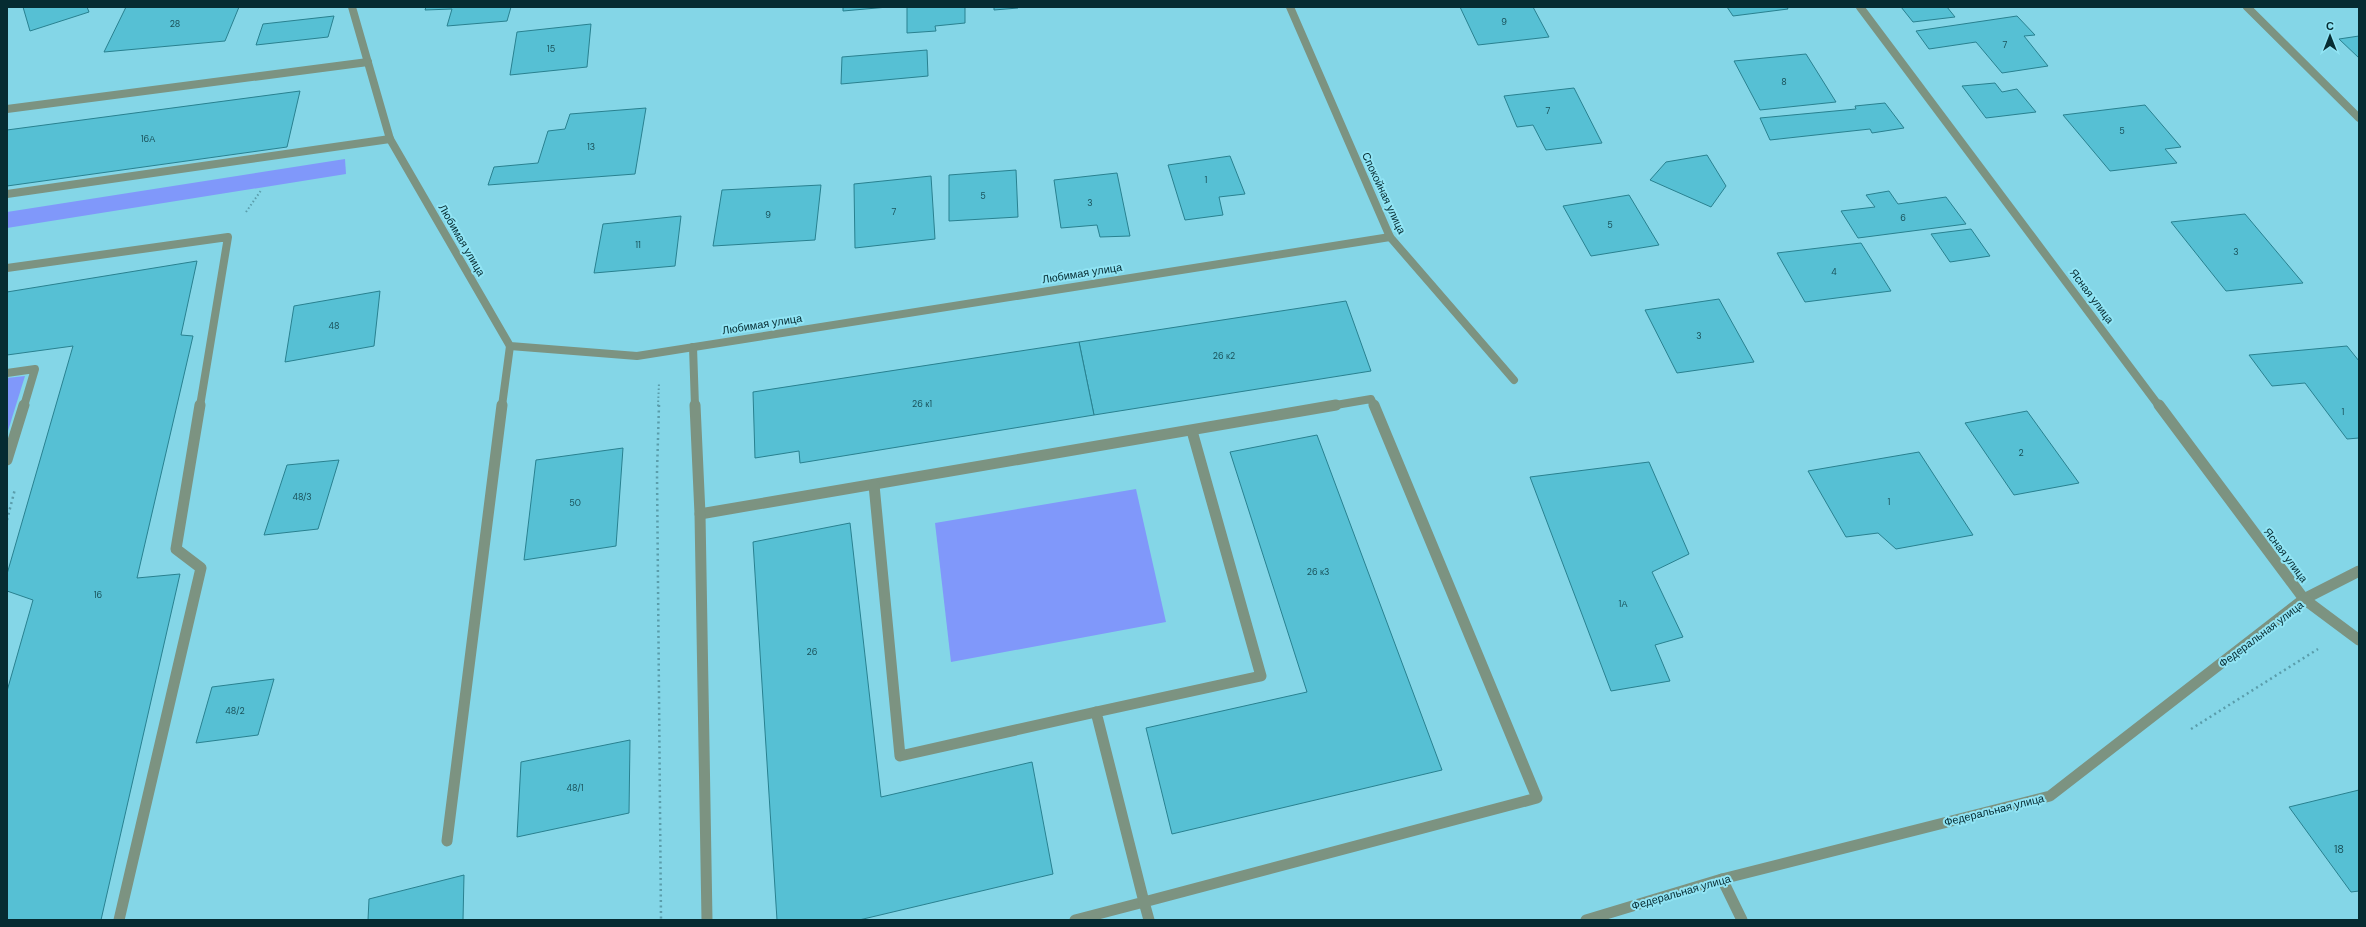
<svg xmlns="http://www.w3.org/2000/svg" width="2366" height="927" font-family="'DM Sans',sans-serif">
<rect width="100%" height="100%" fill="#84d6e7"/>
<g fill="#8098fa">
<polygon points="345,159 346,174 7,228 7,212"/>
<polygon points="25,376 7,434 7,378"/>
<polygon points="1136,489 1166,622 951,662 935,523"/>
</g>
<g fill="#56c0d4" stroke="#298190">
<polygon points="23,7 87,7 89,12 30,31"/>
<polygon points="126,7 239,7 225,41 104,52"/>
<polygon points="426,7 511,7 507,21 447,26 452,9 425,10"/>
<polygon points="843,7 888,7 843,11"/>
<polygon points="907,7 965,7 965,23 935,26 936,31 907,33"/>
<polygon points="994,7 1018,7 1018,8 994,10"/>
<polygon points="1460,7 1533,7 1549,37 1478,45"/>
<polygon points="1727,7 1787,7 1788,9 1733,16"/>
<polygon points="1901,7 1947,7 1955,17 1913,22"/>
<polygon points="334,16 328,37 256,45 263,24"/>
<polygon points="2017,16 2035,35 2024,36 2048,66 2002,73 1976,42 1929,49 1916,31"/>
<polygon points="591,24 587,67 510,75 517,32"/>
<polygon points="2359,36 2359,58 2339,39"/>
<polygon points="927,50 928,76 841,84 842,57"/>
<polygon points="1806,54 1836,102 1760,110 1734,61"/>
<polygon points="1995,83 2002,92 2017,89 2036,112 1986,118 1962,86"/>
<polygon points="1574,88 1602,143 1546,150 1533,125 1517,127 1504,96"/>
<polygon points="300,91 287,147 7,186 7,130"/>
<polygon points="1885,103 1904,128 1872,133 1870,129 1770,140 1760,118 1856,109 1855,106"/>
<polygon points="2145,105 2181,147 2165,149 2177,163 2110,171 2063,115"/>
<polygon points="646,108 635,174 488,185 494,167 538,163 548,131 565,129 570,114"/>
<polygon points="1707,155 1726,186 1711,207 1650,180 1666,162"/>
<polygon points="1230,156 1245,194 1219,197 1223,215 1185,220 1168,165"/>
<polygon points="1016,170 1018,217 949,221 949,175"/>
<polygon points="1117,173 1130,236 1100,237 1097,225 1061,228 1054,180"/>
<polygon points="931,176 935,239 855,248 854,184"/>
<polygon points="821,185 815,240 713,246 722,190"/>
<polygon points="1889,191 1898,204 1946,197 1966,224 1858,238 1841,211 1875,207 1866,195"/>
<polygon points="1629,195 1659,245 1591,256 1563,206"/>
<polygon points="2245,214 2303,283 2226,291 2171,222"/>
<polygon points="681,216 675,266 594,273 603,224"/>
<polygon points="1971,229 1990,256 1950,262 1931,234"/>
<polygon points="1861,243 1891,291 1805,302 1777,253"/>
<polygon points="197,261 181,335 193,336 137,578 180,574 101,920 7,920 7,691 33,600 7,591 7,574 73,346 7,355 7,292"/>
<polygon points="380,291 374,346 285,362 294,306"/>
<polygon points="1719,299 1754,362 1677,373 1645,310"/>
<polygon points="1346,301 1371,371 1094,415 1079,342"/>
<polygon points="1079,342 1094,415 800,463 799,451 755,458 753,392"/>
<polygon points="2347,346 2359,361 2359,438 2347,439 2305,383 2272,386 2249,355"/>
<polygon points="2027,411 2079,483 2014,495 1965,423"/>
<polygon points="1317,435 1442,770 1172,834 1146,728 1307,692 1230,452"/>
<polygon points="623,448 616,546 524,560 536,460"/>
<polygon points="1919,452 1973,535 1896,549 1878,533 1846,537 1808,471"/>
<polygon points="339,460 318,529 264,535 287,465"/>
<polygon points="1649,462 1689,554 1652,572 1683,637 1655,645 1670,681 1611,691 1530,477"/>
<polygon points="850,523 881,797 1032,762 1053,874 859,920 777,920 753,542"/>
<polygon points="274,679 258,735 196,743 212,687"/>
<polygon points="630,740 629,813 517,837 521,762"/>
<polygon points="2359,790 2359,891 2351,892 2289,807"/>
<polygon points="464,875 463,920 368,920 369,899"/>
</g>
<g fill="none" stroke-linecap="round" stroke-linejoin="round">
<g stroke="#5a9dab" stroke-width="2" stroke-dasharray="1.5 2.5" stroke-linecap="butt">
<polyline points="246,212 262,189"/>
<polyline points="658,406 659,383"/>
</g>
<g stroke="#5a9dab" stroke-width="2.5" stroke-dasharray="2 3.5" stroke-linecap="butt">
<polyline points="659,405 657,472 661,920"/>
<polyline points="7,520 15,489"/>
<polyline points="2191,729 2318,649"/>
</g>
<g stroke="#7c9381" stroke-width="8">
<polyline points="352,7 390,139 510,346 637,356 1390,237"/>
<polyline points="1290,7 1390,237 1514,380"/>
<polyline points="1860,7 2159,406"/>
<polyline points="2247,7 2359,118"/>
<polyline points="7,109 368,62"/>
<polyline points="7,194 390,139"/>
<polyline points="7,268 228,237 200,406"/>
<polyline points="693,347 695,406"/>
<polyline points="7,373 35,369 24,406"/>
<polyline points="502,406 510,346"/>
<polyline points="1330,406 1371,399 1374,406"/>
</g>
<g stroke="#7c9381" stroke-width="11">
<polyline points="695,405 700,514 1336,405"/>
<polyline points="2159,405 2304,599 2359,571"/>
<polyline points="7,460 24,405"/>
<polyline points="874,485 900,756 1096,712"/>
<polyline points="700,514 707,920"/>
<polyline points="447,841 502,405"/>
<polyline points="1722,879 1742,920"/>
<polyline points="119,920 201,568 176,549 200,405"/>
<polyline points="1075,920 1144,902 1096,712 1261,676 1192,431"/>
<polyline points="1149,920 1144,902 1537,798 1374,405"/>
<polyline points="1586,920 1722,879 2050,796 2304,599 2359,640"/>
</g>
</g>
<g text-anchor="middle" stroke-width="4" stroke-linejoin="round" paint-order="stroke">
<g font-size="9" fill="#1a515a">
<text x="1504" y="25">9</text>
<text x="175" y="27">28</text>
<text x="2005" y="48">7</text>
<text x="551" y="52">15</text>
<text x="1784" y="85">8</text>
<text x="1548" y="114">7</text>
<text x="2122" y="134">5</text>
<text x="148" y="142">16А</text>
<text x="591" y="150">13</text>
<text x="1206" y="183">1</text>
<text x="983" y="199">5</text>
<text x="1090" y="206">3</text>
<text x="894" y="215">7</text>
<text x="768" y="218">9</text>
<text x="1903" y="221">6</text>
<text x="1610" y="228">5</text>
<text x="638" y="248">11</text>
<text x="2236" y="255">3</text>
<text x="1834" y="275">4</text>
<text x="334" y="329">48</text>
<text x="1699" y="339">3</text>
<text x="1224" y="359">26 к2</text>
<text x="922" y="407">26 к1</text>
<text x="2343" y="415">1</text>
<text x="2021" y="456">2</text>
<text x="302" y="500">48/3</text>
<text x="1889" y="505">1</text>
<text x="575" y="506">50</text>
<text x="1318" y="575">26 к3</text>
<text x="98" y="598">16</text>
<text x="1623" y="607">1А</text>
<text x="812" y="655">26</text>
<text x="235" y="714">48/2</text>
<text x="575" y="791">48/1</text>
</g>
<g font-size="11" fill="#062c32" stroke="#91e4f4">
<text transform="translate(1384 193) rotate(65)" y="4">Спокойная улица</text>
<text transform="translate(462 240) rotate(60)" y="4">Любимая улица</text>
<text transform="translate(1082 273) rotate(-9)" y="4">Любимая улица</text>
<text transform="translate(2092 296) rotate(53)" y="4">Ясная улица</text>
<text transform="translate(762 324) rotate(-9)" y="4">Любимая улица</text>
<text transform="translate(2286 555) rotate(53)" y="4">Ясная улица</text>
<text transform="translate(2261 634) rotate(-37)" y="4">Федеральная улица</text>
<text transform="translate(1994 810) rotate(-14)" y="4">Федеральная улица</text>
<text transform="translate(1681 892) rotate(-16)" y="4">Федеральная улица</text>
</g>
<g font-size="11" fill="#1a515a">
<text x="2339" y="853">18</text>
</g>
</g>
<rect width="2366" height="927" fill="none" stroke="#062c32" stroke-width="16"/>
<g transform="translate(2330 36)" stroke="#91e4f4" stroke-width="3" paint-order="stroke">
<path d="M0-3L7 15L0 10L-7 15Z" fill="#062c32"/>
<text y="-6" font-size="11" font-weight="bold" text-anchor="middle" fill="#062c32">С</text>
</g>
</svg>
